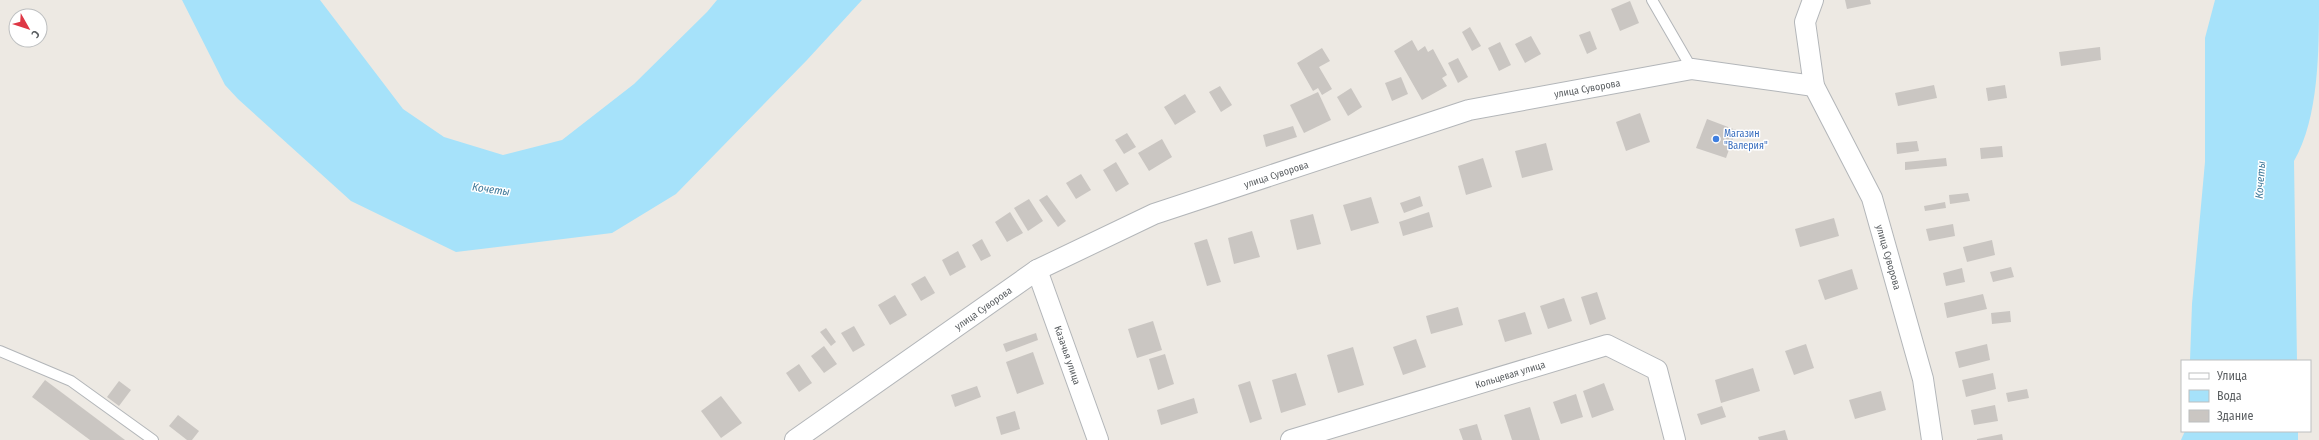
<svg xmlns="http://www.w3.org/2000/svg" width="2319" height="440" font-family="'Fira Sans Condensed',sans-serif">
<rect width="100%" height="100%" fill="#ede9e3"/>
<g fill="#a6e2fa">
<polygon points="182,0 320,0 403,109 444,137 503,155 562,140 634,84 707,12 717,0 862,0 807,60 676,194 612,233 456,252 351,201 238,99 225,85"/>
<path d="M2215 0H2319C2319 50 2319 118 2294 161L2297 361H2190L2192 304 2205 162V38Z"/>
<polygon points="2185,431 2298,431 2298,440 2181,440"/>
</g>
<g fill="#cac6c2">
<polygon points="1845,0 1870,0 1871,4 1847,9"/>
<polygon points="1630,1 1639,23 1620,31 1611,9"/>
<polygon points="1470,27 1481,46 1472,51 1462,32"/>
<polygon points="1590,31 1597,49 1587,54 1579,35"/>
<polygon points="1531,36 1541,54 1525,63 1515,44"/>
<polygon points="1412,40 1418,51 1425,46 1428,52 1433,49 1447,75 1442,78 1447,86 1422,100 1394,51"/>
<polygon points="1500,42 1511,65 1499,71 1488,48"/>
<polygon points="2100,47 2101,60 2061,66 2059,52"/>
<polygon points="1322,48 1330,61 1319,67 1332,89 1322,95 1318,88 1313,91 1297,63"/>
<polygon points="1458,58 1468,77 1458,83 1448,63"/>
<polygon points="1401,77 1408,94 1392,101 1385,83"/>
<polygon points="1934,85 1937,98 1898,106 1895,93"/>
<polygon points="2005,85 2007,98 1988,101 1986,88"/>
<polygon points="1220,86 1232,105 1221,112 1209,92"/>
<polygon points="1351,88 1362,107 1348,116 1337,97"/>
<polygon points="1318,92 1331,120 1304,133 1290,105"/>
<polygon points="1185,94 1196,112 1175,125 1164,107"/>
<polygon points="1640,113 1650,142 1626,151 1616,122"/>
<polygon points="1707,119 1736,130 1726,158 1696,148"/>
<polygon points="1293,126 1297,137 1266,147 1263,135"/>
<polygon points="1127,133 1136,147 1124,154 1115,140"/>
<polygon points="1162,139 1172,157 1149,171 1138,153"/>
<polygon points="1917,141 1919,151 1897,154 1896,143"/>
<polygon points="1546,143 1553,170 1522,178 1515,151"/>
<polygon points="2002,146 2003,157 1981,159 1980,148"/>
<polygon points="1483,158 1492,187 1466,195 1458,166"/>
<polygon points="1946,158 1947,166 1905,170 1905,162"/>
<polygon points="1116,162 1129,184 1116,192 1103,170"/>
<polygon points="1081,174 1091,190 1076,199 1066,183"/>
<polygon points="1968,193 1970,201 1950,204 1949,195"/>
<polygon points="1047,195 1066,221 1058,227 1039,200"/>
<polygon points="1420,196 1423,206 1404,213 1400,203"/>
<polygon points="1371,197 1379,223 1351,231 1343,205"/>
<polygon points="1029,199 1043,221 1028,231 1014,208"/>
<polygon points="1945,202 1946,208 1925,211 1924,206"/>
<polygon points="1010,212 1023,233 1007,242 995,222"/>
<polygon points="1429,212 1433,227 1403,236 1399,222"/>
<polygon points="1313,214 1321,244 1297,250 1290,220"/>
<polygon points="1834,218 1839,236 1800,247 1795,229"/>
<polygon points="1953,224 1955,236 1929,241 1926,229"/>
<polygon points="1252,231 1260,257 1234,264 1228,238"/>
<polygon points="982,239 991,256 981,261 972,245"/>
<polygon points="1207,239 1221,282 1207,286 1194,243"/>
<polygon points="1992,240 1995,255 1967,262 1963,247"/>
<polygon points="958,251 966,267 950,276 942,260"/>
<polygon points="2011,267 2014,277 1993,282 1990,272"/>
<polygon points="1962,268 1965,282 1946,286 1943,273"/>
<polygon points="1852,269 1858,289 1825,300 1818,280"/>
<polygon points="925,276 935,293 921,301 911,284"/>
<polygon points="1597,292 1606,319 1590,325 1581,297"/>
<polygon points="1983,294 1987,309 1947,318 1944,303"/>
<polygon points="895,295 907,315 890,325 878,305"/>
<polygon points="1564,298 1572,321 1548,329 1540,306"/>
<polygon points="1458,307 1463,325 1431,334 1426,316"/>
<polygon points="2010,311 2011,322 1992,324 1991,313"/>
<polygon points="1525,312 1532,334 1505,342 1498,320"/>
<polygon points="1153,321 1162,350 1137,358 1128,329"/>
<polygon points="854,326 865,345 853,352 841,333"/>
<polygon points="826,328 836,342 831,346 820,332"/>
<polygon points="1036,333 1038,340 1006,352 1003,344"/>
<polygon points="1416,339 1426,367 1403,375 1393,347"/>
<polygon points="1806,344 1814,368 1794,375 1785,351"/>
<polygon points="1987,344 1990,360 1959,368 1955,352"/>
<polygon points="824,346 837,364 824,373 811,356"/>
<polygon points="1353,347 1364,385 1338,393 1327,355"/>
<polygon points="1033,352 1044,384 1017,394 1006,362"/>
<polygon points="1165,354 1174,384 1158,390 1149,359"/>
<polygon points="799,364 812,383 799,392 786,373"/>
<polygon points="1753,368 1760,391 1721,403 1715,380"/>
<polygon points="1296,373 1306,405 1281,413 1272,380"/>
<polygon points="1993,373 1996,389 1966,397 1962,380"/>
<polygon points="45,380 125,440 90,440 32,397"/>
<polygon points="119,381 131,390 119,406 107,397"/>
<polygon points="1250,381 1262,419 1250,423 1238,385"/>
<polygon points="1604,383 1614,410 1592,418 1583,391"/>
<polygon points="977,386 981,397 955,407 951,395"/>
<polygon points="2027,389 2029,398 2008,402 2006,393"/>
<polygon points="1881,391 1886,410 1855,419 1849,400"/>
<polygon points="1576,394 1583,417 1561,424 1553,402"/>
<polygon points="721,396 742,423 721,438 701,411"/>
<polygon points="1194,398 1198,413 1161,425 1157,410"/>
<polygon points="1995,405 1998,421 1974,425 1971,410"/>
<polygon points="1722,406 1726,417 1701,425 1697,414"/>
<polygon points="1530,407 1540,440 1512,440 1504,415"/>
<polygon points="1015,411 1020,429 1001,435 996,417"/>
<polygon points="178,415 199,431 192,440 187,440 169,426"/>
<polygon points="1477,424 1482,440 1463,440 1459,429"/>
<polygon points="1785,430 1788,440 1759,440 1758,437"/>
<polygon points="2002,434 2003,440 1977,440 1977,439"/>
</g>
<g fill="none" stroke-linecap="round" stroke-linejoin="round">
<defs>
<g id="lane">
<polyline points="1652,0 1692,69"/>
<polyline points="0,351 71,381 153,440"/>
</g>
<g id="street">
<polyline points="1813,0 1805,22 1814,86 1872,198 1923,379 1932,440"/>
<polyline points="1037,270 1098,440"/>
<polyline points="795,440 1037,270 1154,214 1469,110 1692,69 1814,86"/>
<polyline points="1291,440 1607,345 1657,370 1675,440"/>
</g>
</defs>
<use href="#lane" stroke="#b3b6b9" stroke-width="12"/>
<use href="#street" stroke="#b3b6b9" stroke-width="22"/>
<use href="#lane" stroke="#fff" stroke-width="10"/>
<use href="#street" stroke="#fff" stroke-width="20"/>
</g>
<circle fill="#3f7fe0" stroke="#fff" stroke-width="1.5" cx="1716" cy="139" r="4"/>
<g text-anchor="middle" stroke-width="3" stroke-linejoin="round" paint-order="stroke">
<g font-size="10" fill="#5b5f62" stroke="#fff">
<text transform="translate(1587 88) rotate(-10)" y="4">улица Суворова</text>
<text transform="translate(1276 174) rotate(-18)" y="4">улица Суворова</text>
<text transform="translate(1889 257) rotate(74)" y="4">улица Суворова</text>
<text transform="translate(983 308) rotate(-35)" y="4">улица Суворова</text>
<text transform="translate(1068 355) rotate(71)" y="4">Казачья улица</text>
<text transform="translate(1510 374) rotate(-17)" y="4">Кольцевая улица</text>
</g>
<g font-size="10" fill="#366cbe" stroke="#fff" text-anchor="start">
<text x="1724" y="137">Магазин<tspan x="1724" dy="12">"Валерия"</tspan></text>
</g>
<g font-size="11" font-style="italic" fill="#3f7999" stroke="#fff">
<text transform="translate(2260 180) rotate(-86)" y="4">Кочеты</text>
<text transform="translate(491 189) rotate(8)" y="4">Кочеты</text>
</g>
</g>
<rect x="2181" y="360" width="130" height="72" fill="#ffffff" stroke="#bdbfc0"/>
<rect x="2189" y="373" width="20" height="6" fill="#ffffff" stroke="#bdbfc0"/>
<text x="2217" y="380" font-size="12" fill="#5b5f62">Улица</text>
<rect x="2189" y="390" width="20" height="12" fill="#a6e2fa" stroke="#bdbfc0"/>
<text x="2217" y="400" font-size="12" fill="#5b5f62">Вода</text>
<rect x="2189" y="410" width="20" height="12" fill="#cac6c2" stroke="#bdbfc0"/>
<text x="2217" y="420" font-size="12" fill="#5b5f62">Здание</text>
<g transform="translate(28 28) rotate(129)"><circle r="19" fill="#ffffff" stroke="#bdbfc0"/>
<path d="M0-3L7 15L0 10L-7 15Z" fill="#de3745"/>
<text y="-6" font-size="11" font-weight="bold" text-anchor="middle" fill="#5b5f62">С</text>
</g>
</svg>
